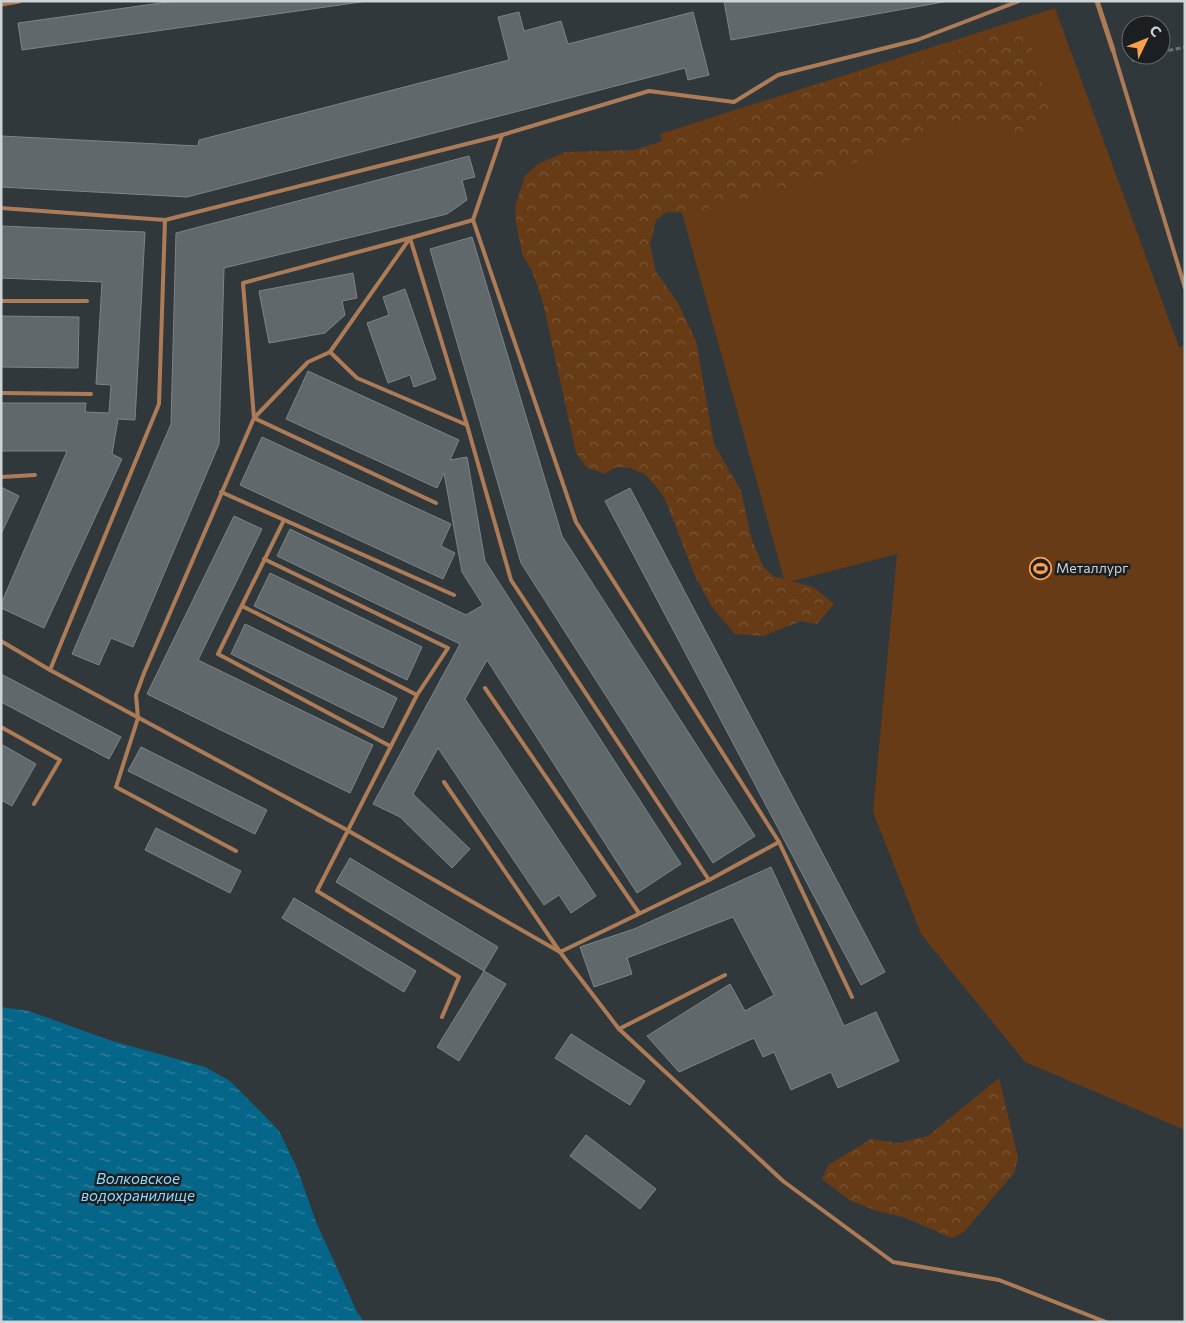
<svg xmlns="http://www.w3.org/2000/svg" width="1186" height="1323" font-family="Commissioner,sans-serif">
<defs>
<pattern id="forest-crowns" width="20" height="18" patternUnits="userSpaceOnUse" patternTransform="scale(1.25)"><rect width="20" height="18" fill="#663b15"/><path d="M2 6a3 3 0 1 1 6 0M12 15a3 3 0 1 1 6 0" fill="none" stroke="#7b5636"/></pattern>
<pattern id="water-ripples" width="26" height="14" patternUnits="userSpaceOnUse" patternTransform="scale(1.25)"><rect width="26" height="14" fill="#066689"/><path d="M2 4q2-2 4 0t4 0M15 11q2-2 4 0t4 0" fill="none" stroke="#35829e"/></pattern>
</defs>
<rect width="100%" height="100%" fill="#31383c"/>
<polygon fill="#663b15" points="1055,8 1179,347 1185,346 1185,1130 1025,1062 921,934 873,812 897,554 785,583 660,134"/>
<g fill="url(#forest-crowns)">
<polygon points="1022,25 1029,37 1048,108 1047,121 1038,130 1025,136 981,121 928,128 906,143 784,190 696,213 667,212 656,220 650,245 656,272 678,303 696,341 714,444 741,491 752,540 763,566 773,576 813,587 834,604 817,624 801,621 763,636 735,634 712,607 695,576 665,499 655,485 644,474 630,468 616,467 604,474 586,467 576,453 543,303 532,271 523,256 516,224 515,207 525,176 538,164 566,152 634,150 745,115 800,89 872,70 933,60"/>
<polygon points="999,1078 1018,1158 1014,1173 964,1232 951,1238 906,1218 877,1211 849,1200 822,1179 828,1165 871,1139 898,1143 928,1136"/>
</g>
<polygon fill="url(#water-ripples)" points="1,1007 29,1011 109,1040 205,1067 230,1081 256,1107 279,1131 297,1168 316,1222 357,1312 364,1322 1,1322"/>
<g fill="#60686c" stroke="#7b8488">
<polygon points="175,1 368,1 22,50 18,23"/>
<polygon points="724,1 949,1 731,40"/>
<polygon points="519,12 524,31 561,21 568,44 693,12 709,75 688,80 685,68 187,197 1,187 1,136 198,146 199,140 509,60 498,17"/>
<polygon points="469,156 475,177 462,180 467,200 447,214 224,268 219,444 133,647 111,638 99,665 72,654 171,424 176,233"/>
<polygon points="1,226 145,232 135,420 118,419 112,454 122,459 44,628 1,608 1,604 67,451 1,451 1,403 86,403 85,412 109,413 111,385 96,384 102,282 1,278"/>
<polygon points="472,237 562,536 755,836 713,863 521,563 430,249"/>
<polygon points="353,273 357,298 342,301 345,315 325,333 269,343 259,291"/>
<polygon points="405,289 436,379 414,387 410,375 388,383 367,323 389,315 383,297"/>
<polygon points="1,316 79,317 78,368 1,367"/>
<polygon points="308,371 459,440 450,460 467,457 485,561 681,864 637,893 487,660 465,699 596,896 571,913 559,895 544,905 438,748 413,794 470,849 452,868 400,817 373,804 460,644 277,556 290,529 466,615 483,605 462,572 444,473 437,488 286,419"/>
<polygon points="262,437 451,524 441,546 455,553 443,579 240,485"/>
<polygon points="1,487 19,496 1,534"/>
<polygon points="630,488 885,972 861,985 605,501"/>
<polygon points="234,516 262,529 198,660 373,745 350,793 147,694"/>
<polygon points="270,573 422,647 407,680 254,606"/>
<polygon points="245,624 397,698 383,728 231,654"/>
<polygon points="1,674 121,737 109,759 1,702"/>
<polygon points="1,744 36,764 12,806 1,800"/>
<polygon points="141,747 267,810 255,834 128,771"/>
<polygon points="156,828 241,871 230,893 145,850"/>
<polygon points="350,858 498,947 484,971 336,882"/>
<polygon points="771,867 844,1026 876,1012 899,1061 838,1088 831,1072 791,1090 774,1052 763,1057 754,1038 679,1072 647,1036 730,984 745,1011 774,995 733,917 627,958 632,974 594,987 580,947 634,929"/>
<polygon points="294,898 416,971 404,992 282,918"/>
<polygon points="484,971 506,984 459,1061 437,1047"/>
<polygon points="571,1034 645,1081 630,1105 555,1058"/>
<polygon points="586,1135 656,1189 640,1209 570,1156"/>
</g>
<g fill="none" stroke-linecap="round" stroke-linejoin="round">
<g stroke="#696f72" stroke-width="3" stroke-dasharray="5 2.5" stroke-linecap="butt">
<polyline points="1161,52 1185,47"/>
<polyline points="1132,61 1145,55"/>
</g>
<g stroke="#ad7c56" stroke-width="4">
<polyline points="1113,50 1185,288"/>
<polyline points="1,208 165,220 502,135 649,91 734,102 778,75 917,40 1019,1"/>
<polyline points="473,220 576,522 779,842 852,997"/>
<polyline points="1,301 87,301"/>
<polyline points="330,352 357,378 467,425"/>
<polyline points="1,393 91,394"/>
<polyline points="1,477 35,475"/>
<polyline points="221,492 454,595"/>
<polyline points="436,503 254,418 243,283 410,238 467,425 511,580 709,880 779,842"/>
<polyline points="284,520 218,654 390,746"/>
<polyline points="264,559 448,648 417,695 317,891 459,977 442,1017"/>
<polyline points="242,606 417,695"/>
<polyline points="1,641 50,670 347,830 560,952 709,880"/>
<polyline points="50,670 159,404 165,220"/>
<polyline points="485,688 639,913"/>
<polyline points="1,727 60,760 34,804"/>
<polyline points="444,782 560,952 619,1029 725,975"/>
<polyline points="236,851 116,787 138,718 136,695 144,673 254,418 308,362 330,352 410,238 473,220 502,135"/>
<polyline points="619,1029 783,1181 893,1262 999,1280 1106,1322"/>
</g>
<g stroke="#ad7c56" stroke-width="5">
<polyline points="1097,1 1113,50"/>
<polyline points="1,4 19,1"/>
</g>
</g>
<defs>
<symbol id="stadium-ring" viewBox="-11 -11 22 22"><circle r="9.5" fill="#1c1f21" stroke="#fb9e50" stroke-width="1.5"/><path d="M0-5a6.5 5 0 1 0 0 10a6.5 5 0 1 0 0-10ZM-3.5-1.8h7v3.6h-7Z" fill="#fb9e50"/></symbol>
</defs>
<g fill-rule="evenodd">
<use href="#stadium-ring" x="1028" y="556" width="25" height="25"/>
</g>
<g text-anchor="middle" stroke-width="5" stroke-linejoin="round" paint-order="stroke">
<g font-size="14" fill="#ced3d5" stroke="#1c1f21" text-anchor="start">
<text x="1056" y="573">Металлург</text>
</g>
<g font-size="15" font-style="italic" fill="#90d9fe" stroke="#1c1f21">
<text x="138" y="1184">Волковское<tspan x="138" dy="17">водохранилище</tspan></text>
</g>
</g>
<rect width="1186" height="1323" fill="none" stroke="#ced3d5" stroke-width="5"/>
<g transform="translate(1146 40) rotate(47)"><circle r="24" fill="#1c1f21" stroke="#636769"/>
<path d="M0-4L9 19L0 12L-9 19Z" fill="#fb9e50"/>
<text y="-8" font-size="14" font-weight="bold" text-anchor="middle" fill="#ced3d5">С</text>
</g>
</svg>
